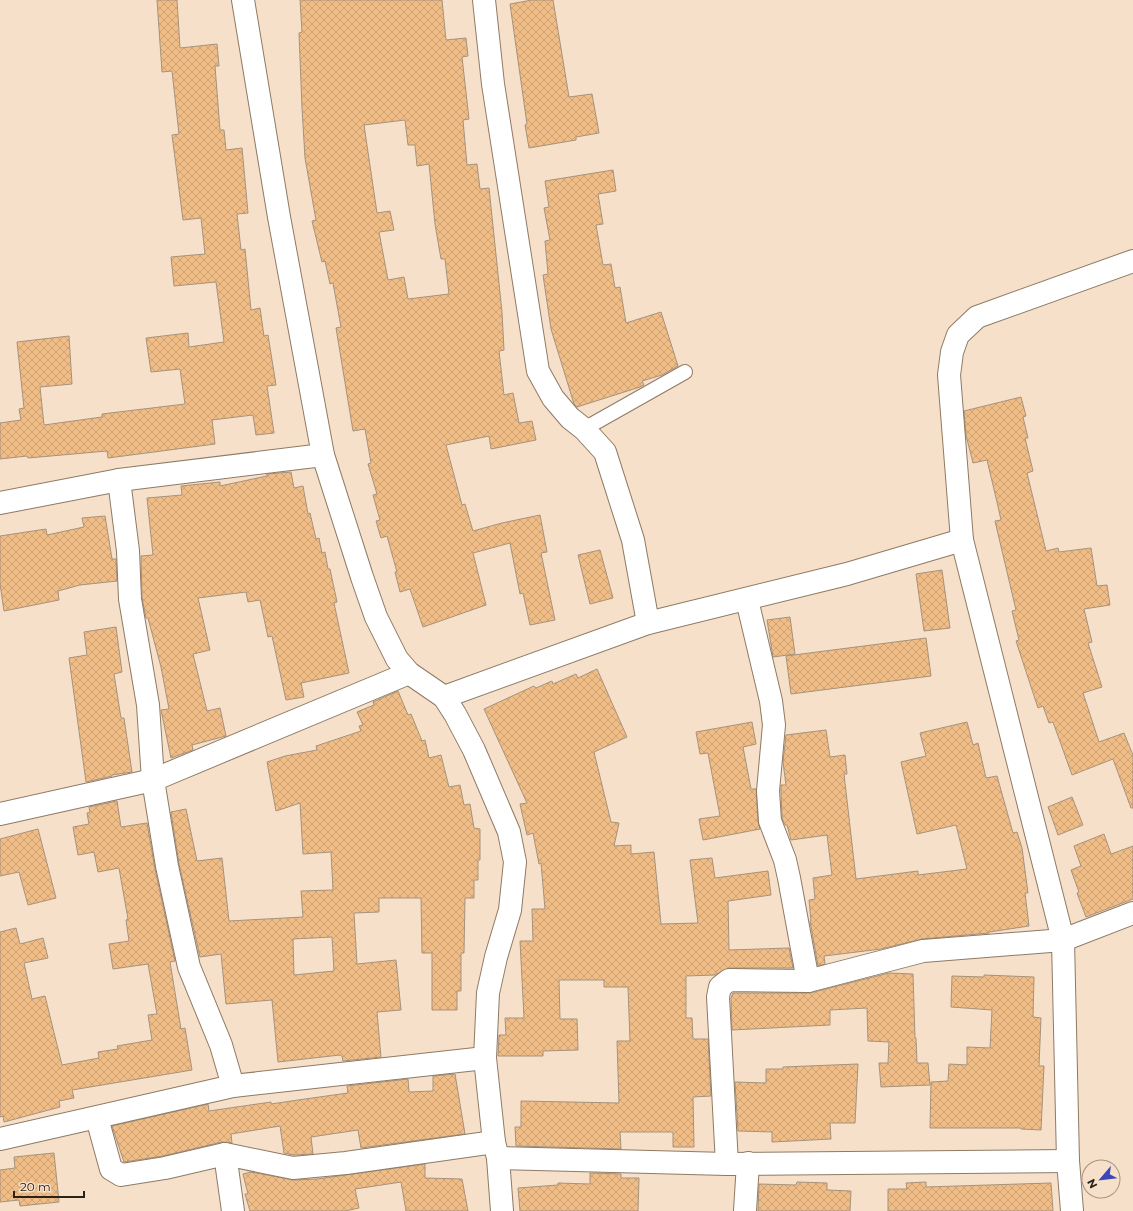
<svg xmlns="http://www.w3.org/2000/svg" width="1133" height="1211" font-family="Montserrat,sans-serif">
<defs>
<pattern id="building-cross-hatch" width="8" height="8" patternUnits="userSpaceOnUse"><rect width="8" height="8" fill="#f0bd86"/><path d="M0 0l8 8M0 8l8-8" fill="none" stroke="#cea273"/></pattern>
</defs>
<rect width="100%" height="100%" fill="#f7e0c9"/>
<g fill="url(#building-cross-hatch)" stroke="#a7927c" fill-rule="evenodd">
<polygon points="157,0 177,0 180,48 217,44 219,66 215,66 220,130 224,130 226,150 242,148 248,213 237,214 241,250 245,249 251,310 260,308 264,336 268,335 276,385 267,386 274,433 256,435 253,415 212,420 215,444 108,458 107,451 28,458 27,456 0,459 0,423 21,420 19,409 24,408 17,342 69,336 72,384 40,387 44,425 102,417 102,414 185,404 180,369 151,372 146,338 188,333 189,347 224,342 216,282 174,286 171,257 205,254 201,218 183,220 172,135 179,134 172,71 162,72"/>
<path d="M300 0H442L446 40 466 38 468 56 462 57 469 119 463 120 467 165 477 164 480 189 489 188 502 312 504 350 499 351 504 395 513 393 519 423 532 421 536 440 491 449 489 436 446 445 462 505 465 504 473 531 502 523 540 515 547 552 541 553 555 620 530 625 523 593 520 594 510 543 473 553 486 605 423 627 410 589 400 592 395 572H397L387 536 381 538 376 521 380 520 373 495 377 494 368 464 371 463 365 429 353 431 336 328 341 327 333 283 330 284 325 261 322 262 312 221 316 220 305 158 302 108 299 33 302 32ZM405 120 408 145H415L417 166 429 164 435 224 441 259H445L449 294 408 299 404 277 388 280 379 232 394 230 390 211 377 213 364 125Z"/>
<polygon points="532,0 553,0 569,97 592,94 599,133 576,137 576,140 529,148 525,125 527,124 510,4"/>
<polygon points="613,170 616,191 598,194 603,224 596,225 603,265 611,264 615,288 620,287 626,323 661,312 678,366 662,375 642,381 644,385 640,387 577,407 574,404 551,329 543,275 548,274 545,241 550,240 544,208 549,207 545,181"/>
<polygon points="1021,397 1026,416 1023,417 1028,438 1025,438 1033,471 1027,473 1046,551 1058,548 1059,552 1091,548 1097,586 1107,585 1110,605 1084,609 1092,642 1088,643 1102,687 1083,693 1099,742 1124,733 1133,755 1133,808 1131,808 1113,759 1072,775 1053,722 1049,723 1043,706 1038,708 1016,641 1019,640 1012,611 1016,610 995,521 1001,520 997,502 987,460 973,463 966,435 964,411"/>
<polygon points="291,472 294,488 303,486 308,514 310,513 316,539 319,538 322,553 325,552 328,569 330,569 337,602 334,603 349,673 301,683 304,697 286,700 272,636 268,637 260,600 248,602 246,592 198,598 210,650 193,654 207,711 220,708 226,736 192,745 193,750 171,758 161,710 169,709 161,667 148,618 146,618 142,598 141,556 153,555 147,498 182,495 181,486 220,482 220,486 267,476 267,474"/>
<polygon points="105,516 112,559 116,559 117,581 80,585 58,591 59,600 4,611 0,584 0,536 46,529 47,535 84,527 82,518"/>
<polygon points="600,550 613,598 590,604 578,555"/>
<polygon points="942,570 950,628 924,631 916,574"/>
<polygon points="790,617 795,654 773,657 767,620"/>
<polygon points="116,627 122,672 114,674 121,718 124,718 132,772 112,775 112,776 86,782 69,658 87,655 84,632"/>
<polygon points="926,638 931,676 791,694 786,656"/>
<polygon points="597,669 627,737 594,752 611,822 619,823 614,846 631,845 631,854 654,852 661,924 698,923 690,860 712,858 715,878 768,871 771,895 728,901 729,950 789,948 793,968 729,968 715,975 686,976 686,1018 692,1018 693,1039 708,1039 711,1096 693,1097 694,1147 673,1147 673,1132 620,1132 621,1149 516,1146 515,1127 521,1127 521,1101 619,1103 617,1041 630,1041 628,987 604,987 604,980 559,980 560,1019 577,1019 578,1050 543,1051 543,1056 498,1056 499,1035 506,1035 505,1018 524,1018 520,941 533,941 532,909 545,909 541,863 539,864 533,833 527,835 520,804 527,803 484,709 534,686 536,688 552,681 553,684 576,674 578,678"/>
<path d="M398 691 408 715 411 714 422 741 425 740 429 758 441 755 449 787 460 785 464 805 470 804 474 828 480 829V860H478V880H474V898H465L464 953H461V991H457V1010H432V953H422L421 898H379V912L354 913 357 964 396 960 401 1010 377 1012 381 1057 343 1061 342 1056 340 1055 278 1062 272 1000 226 1004 221 954 200 957 179 864 171 812 186 809 197 861 222 858 229 921 303 917 301 891 333 890 331 852 303 854 300 803 276 811 267 762 285 756 317 750 316 746 361 731 359 726 363 725 357 712 374 705 373 702ZM332 937 334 971 294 975 293 939Z"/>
<polygon points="752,722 756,744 743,747 751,789 756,789 758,822 760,829 703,840 699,819 720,816 708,753 700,754 696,732"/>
<polygon points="967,722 973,745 978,743 986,778 997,776 1013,833 1017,832 1022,848 1028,893 1025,893 1029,926 989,932 989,933 922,939 881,949 824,956 825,964 818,966 810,921 811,921 809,900 815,899 813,878 832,875 827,835 791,840 787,825 785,825 782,818 781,791 781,785 786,785 783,762 786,735 826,730 830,757 845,755 847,774 844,774 856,879 918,871 918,875 967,869 956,825 917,834 901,762 926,756 920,733"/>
<polygon points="1072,797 1083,825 1058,835 1048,807"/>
<polygon points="117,801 121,827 147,823 155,869 175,961 170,962 181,1029 185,1028 192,1070 72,1090 74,1098 59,1101 60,1107 4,1122 3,1116 0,1117 0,932 16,928 20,944 43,938 48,958 24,963 32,999 45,996 62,1065 99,1058 98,1052 118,1049 117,1046 152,1040 148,1015 157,1014 148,964 113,969 109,944 129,941 126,920 128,919 119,868 98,872 94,852 78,855 73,827 89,824 87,813 90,812 89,807"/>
<polygon points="38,829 56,898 28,905 19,872 0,876 0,839"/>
<polygon points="1104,834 1111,854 1133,846 1133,899 1086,917 1077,893 1079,892 1071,870 1081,866 1074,846"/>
<polygon points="889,973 913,974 915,1038 916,1038 917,1063 928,1063 930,1085 881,1087 879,1063 888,1063 889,1042 868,1041 867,1008 830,1010 830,1025 732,1030 731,998 733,993 810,993"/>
<polygon points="984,975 1034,977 1033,1017 1041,1018 1039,1066 1044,1066 1041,1130 1021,1129 1021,1128 930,1128 931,1082 948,1081 949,1064 967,1065 967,1047 990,1048 992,1010 951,1007 952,976 984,977"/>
<polygon points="858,1064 855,1123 830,1123 831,1139 772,1142 772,1132 738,1131 735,1082 766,1083 766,1069 783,1069 783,1067"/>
<polygon points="455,1074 465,1134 361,1148 358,1130 311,1137 313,1154 294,1155 284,1153 280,1126 231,1134 232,1143 222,1142 163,1156 124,1162 112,1126 208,1104 209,1111 271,1102 271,1104 305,1099 348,1093 347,1086 408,1079 409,1092 433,1091 433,1076"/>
<polygon points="54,1153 59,1202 20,1206 19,1200 0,1202 0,1170 15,1168 14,1157"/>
<polygon points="425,1164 425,1178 462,1179 468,1211 406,1211 401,1182 355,1189 359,1208 345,1211 250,1211 245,1194 248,1194 243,1174 251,1172 294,1180 317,1179"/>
<polygon points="590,1173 621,1174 621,1178 639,1178 638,1211 520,1211 518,1188 558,1185 558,1183 590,1184"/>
<polygon points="797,1182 827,1183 827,1190 851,1191 850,1211 758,1211 759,1184 796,1185"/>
<polygon points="926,1182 926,1187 1051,1183 1053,1211 888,1211 888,1189 907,1189 906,1183"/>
</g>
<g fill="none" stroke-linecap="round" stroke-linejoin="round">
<defs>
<polyline id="lane" points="584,429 685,372"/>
<g id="street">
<polyline points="484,0 493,84 538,371 553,398 570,418 584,429 605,452 633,540 648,623"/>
<polyline points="119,480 128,551 130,599 148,705 153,780 167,866 189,967 221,1045 233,1086"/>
<polyline points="0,503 119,480 323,455"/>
<polyline points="747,600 771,701 774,725 768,791 770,821 785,860 789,878 808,981"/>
<polyline points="444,697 648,623 847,574 962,540"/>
<polyline points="0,814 153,780 409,673"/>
<polyline points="97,1118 111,1169 121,1175 165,1168 225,1154 233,1211"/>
<polyline points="0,1139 233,1086 485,1058"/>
<polyline points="225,1154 293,1168 346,1163 494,1142"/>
<polyline points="498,1158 727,1164 1068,1161"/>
<polyline points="727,1164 718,997 720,987 729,980 808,981 923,951 1063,940 1133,913"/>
<polyline points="745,1211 748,1163"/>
<polyline points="1072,1211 1068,1161 1063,940 962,540 949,375 952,352 958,335 977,317 1133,261"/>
</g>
<polyline id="secondary" points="243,0 279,217 323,455 362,577 376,617 397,659 409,673 444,697 455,714 474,750 509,832 515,862 510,910 496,957 488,993 485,1058 494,1142 498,1158 502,1211"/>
</defs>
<use href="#lane" stroke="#8e7a65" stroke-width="16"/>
<use href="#street" stroke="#8e7a65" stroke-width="24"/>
<use href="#secondary" stroke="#8e7a65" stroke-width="24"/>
<use href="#lane" stroke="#fff" stroke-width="14"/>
<use href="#street" stroke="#fff" stroke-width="22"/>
<use href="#secondary" stroke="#fff" stroke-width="22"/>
</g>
<g transform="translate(1101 1179) rotate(242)"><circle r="19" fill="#f7e0c9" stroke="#a59483"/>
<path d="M0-3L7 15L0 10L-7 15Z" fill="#3b46ba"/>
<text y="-6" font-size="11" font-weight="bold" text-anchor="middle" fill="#2a2119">N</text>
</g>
<path d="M14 1191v6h70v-6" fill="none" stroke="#2a2119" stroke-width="2"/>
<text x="20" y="1191" font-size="12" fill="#2a2119" stroke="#f7e0c9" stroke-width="3" paint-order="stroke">20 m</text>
</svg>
